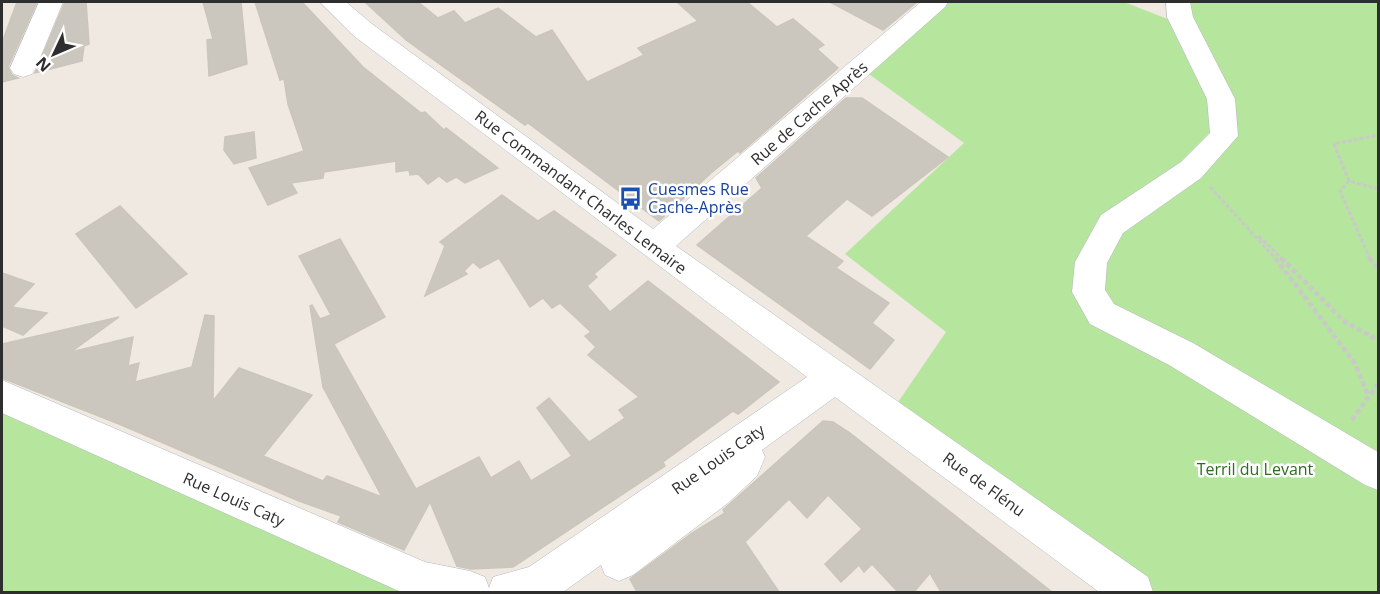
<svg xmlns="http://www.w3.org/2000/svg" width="1380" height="594" font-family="'Open Sans',sans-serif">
<rect width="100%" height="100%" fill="#efe9e1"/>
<g fill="#b6e59e">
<polygon points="940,2 1124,2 1183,25 1178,2 1378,2 1378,592 1133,592 894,408 946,332 845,254 964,143 862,69"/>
<polygon points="2,396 424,582 424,592 2,592"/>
</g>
<g fill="#cbc7bf" stroke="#cbc5ba" stroke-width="1.5">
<polygon points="17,2 37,2 8,67 12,75 18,78 2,82 2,43"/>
<polygon points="65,2 86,2 89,44 84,46 82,61 35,73"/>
<polygon points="203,2 241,2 247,64 209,76 207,40 213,39"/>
<polygon points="255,2 302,2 363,67 421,113 425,112 444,130 446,128 498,168 465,183 456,177 447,182 439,176 428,184 418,174 410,175 409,170 396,172 396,161 324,172 323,178 291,183 297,193 268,205 249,168 304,151 288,104 284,79 280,80"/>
<polygon points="365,2 418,2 438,18 454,11 465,23 498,8 536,37 552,30 587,82 644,55 638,48 698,21 677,2 747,2 777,27 793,19 824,45 817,49 838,68 740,153 738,151 711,173 659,221 528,123 525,125 406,40"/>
<polygon points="830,2 917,2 883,30"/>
<polygon points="846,98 862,98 948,157 872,216 847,199 806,236 843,261 836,268 889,303 872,323 894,340 870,369 697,245 762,188 756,178"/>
<polygon points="254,132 256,158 234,164 224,150 225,137"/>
<polygon points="502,195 538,221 554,211 616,255 594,274 597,277 587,286 610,312 648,281 779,382 738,414 733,411 663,462 665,466 513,567 471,569 457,566 430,502 404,550 338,522 341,516 299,501 119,424 2,378 2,344 119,317 71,352 133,337 128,366 139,363 135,382 192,367 205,315 214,316 213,401 239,368 312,395 263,456 323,481 327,476 382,497 323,387 310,306 312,305 320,319 331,315 299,256 340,239 385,317 334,344 416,489 479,457 491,478 519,461 531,481 572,456 537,408 549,398 589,442 625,418 619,410 639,397 588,355 596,347 585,336 591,332 560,303 552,308 543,298 530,307 499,258 480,268 473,262 464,271 467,274 425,296 445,246 440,242"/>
<polygon points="120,206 187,274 136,308 76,234"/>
<polygon points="2,273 34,284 12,307 47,313 23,335 2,326"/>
<polygon points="823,421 833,422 850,433 1052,592 941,592 930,573 914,592 898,592 872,564 864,572 859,565 841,582 825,564 862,529 828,495 807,518 789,499 745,542 779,592 637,592 630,579 692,533 725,513 723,510"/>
</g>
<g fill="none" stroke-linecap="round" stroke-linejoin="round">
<defs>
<g id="minor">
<polygon points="39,2 63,2 36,68 32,74 23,77 14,74 10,68"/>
<polygon points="320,2 346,2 372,24 653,229 921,2 948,2 945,7 676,246 1148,577 1153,592 1099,592 835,397 762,450 765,457 757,476 728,503 633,575 619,581 605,575 601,565 563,592 401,592 2,413 2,380 425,562 470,571 485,577 489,588 493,577 529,567 807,377 354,36"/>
<polygon points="1166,2 1190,2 1193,17 1235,99 1238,136 1201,178 1123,233 1107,263 1105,290 1114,304 1193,343 1378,452 1378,490 1365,485 1169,365 1090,324 1072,292 1075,262 1101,215 1181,162 1210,133 1207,99 1167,17"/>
</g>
</defs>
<use href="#minor" stroke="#b4b7c1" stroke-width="1"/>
<g stroke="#c9c9c9" stroke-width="3" stroke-dasharray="4 2" stroke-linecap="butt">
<polyline points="1349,181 1334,144 1378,135"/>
<polyline points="1210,187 1276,259"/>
<polyline points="1259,236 1282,259"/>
<polyline points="1370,259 1340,191 1349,181 1378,189"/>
</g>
<g stroke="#c9c9c9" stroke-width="4.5" stroke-dasharray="5 3" stroke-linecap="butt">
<polyline points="1275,258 1354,362 1368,395"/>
<polyline points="1281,258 1345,322 1378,340"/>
<polyline points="1369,258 1378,268"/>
<polyline points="1352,420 1378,384"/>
</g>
<use href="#minor" fill="#fff" fill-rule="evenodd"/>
</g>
<defs>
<symbol id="bus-bare" viewBox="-9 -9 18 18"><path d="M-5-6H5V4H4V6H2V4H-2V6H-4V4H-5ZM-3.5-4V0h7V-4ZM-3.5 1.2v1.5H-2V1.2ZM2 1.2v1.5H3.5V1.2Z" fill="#1a4fb4" stroke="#fff" stroke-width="2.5" paint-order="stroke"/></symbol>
</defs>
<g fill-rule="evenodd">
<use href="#bus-bare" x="614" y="182" width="33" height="33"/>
</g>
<g text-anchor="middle" stroke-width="5" stroke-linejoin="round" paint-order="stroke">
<g font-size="16" fill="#2e2e2e" stroke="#fff">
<text transform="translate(809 113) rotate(-41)" y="6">Rue de Cache Après</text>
<text transform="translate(581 192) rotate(37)" y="6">Rue Commandant Charles Lemaire</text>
<text transform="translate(718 459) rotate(-35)" y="6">Rue Louis Caty</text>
<text transform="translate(984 484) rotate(36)" y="6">Rue de Flénu</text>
<text transform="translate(234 499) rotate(24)" y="6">Rue Louis Caty</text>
</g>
<g font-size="16" fill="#164399" stroke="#fff" text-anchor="start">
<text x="648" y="195">Cuesmes Rue<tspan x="648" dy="18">Cache-Après</tspan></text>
</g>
<g font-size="16" fill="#2c6e1b" stroke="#fff">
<text x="1255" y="475">Terril du Levant</text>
</g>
</g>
<rect width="1380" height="594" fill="none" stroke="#2e2e2e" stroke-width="6"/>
<g transform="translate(54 54) rotate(226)" stroke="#ffffff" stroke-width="4.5" paint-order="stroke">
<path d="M0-4.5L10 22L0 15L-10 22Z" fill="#2e2e2e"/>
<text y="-9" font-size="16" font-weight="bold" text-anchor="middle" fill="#2e2e2e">N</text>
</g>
</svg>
